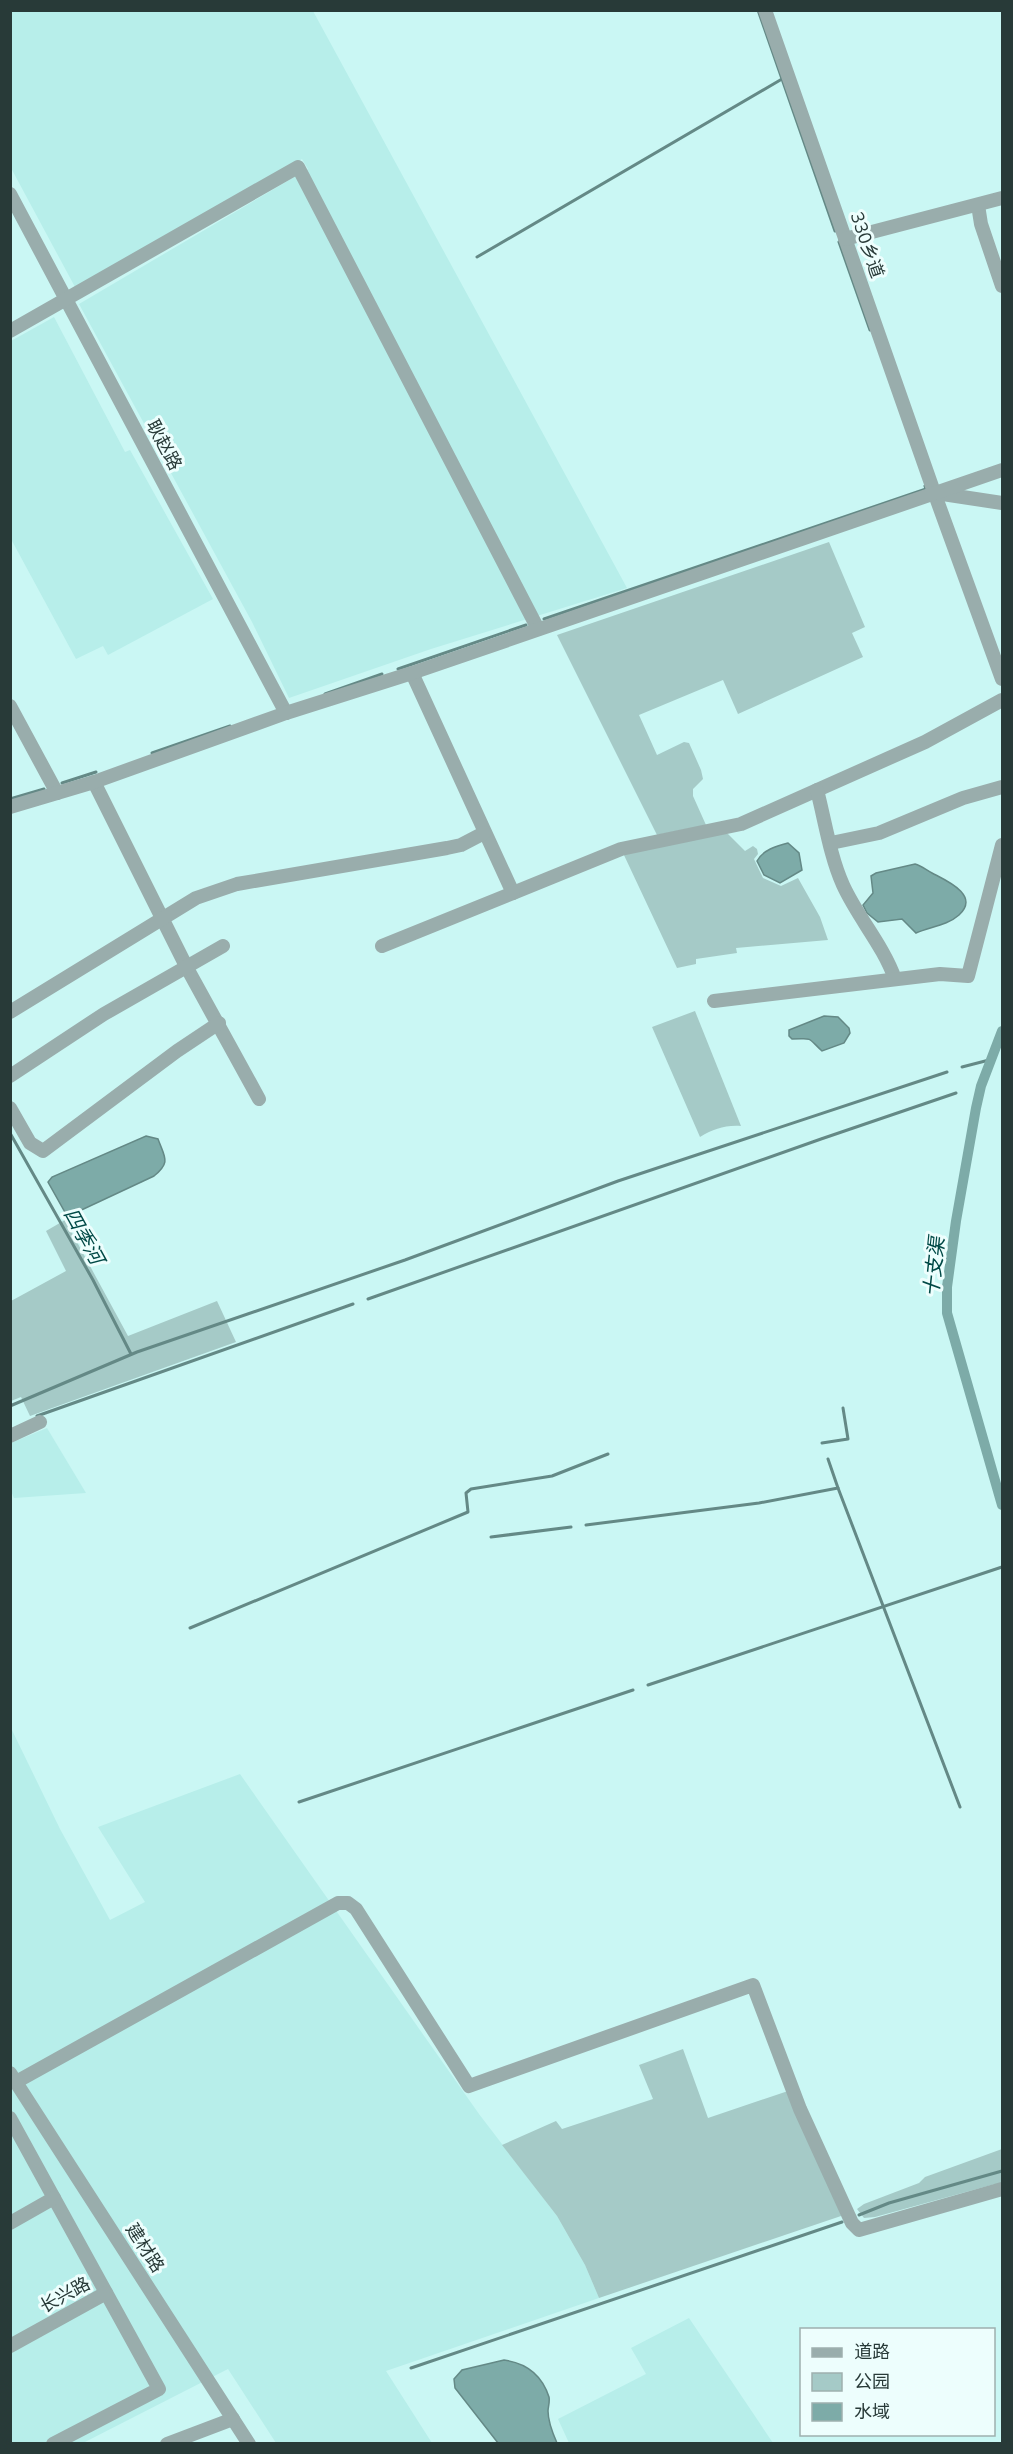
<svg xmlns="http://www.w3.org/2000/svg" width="1013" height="2454" font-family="'Nunito Sans','Noto Sans SC',sans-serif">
<rect width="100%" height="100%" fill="#caf7f4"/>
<g fill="#b7eeea">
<polygon points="10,11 313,11 627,588 431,649 289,698 252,622 79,304 308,169 302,159 75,287 11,168"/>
<polygon points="54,317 125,452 130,450 213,599 108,655 103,646 76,659 11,539 11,341"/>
<polygon points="47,1428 86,1493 14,1498 11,1491 11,1443"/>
<polygon points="10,1726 60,1829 110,1920 145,1902 98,1827 240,1774 479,2114 557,2216 585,2265 599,2298 386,2371 432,2443 276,2443 228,2369 83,2443 11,2443"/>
<polygon points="689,2318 773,2443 569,2443 558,2419 646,2374 631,2348"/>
</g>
<g fill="#a5cac7">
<polygon points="829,542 865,627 852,633 863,657 738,714 723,680 639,715 657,755 684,742 689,743 701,770 703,779 693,789 693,796 706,825 657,835 557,635"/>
<polygon points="719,832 728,834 745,851 753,846 757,849 758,854 754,859 763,878 781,886 798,878 820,917 828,940 736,948 737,953 696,959 696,964 677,968 623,853"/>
<path d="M695 1011 741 1126C724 1125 714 1129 700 1137L652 1027Z"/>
<polygon points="65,1220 128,1336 217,1301 236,1342 30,1416 21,1397 11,1401 11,1301 66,1271 46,1231"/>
<polygon points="683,2049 708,2118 788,2091 844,2215 599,2298 585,2265 557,2216 502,2145 556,2121 562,2129 653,2099 639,2065"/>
<polygon points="1002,2149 1002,2197 995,2184 875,2217 864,2218 857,2209 864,2204 919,2183 925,2177"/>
</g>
<g fill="#7daba8" stroke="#648986" stroke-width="1.5">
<path d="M788 843 799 853 802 870 780 883 764 875 757 861C763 850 776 846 788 843Z"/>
<path d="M915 864C922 866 926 870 932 873 945 880 981 895 959 915 948 925 930 927 916 933L902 919 878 922 867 913 863 905 873 893 871 876 876 873Z"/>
<path d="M824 1016 838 1017 849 1028 850 1033 844 1043 822 1051C806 1036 814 1039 792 1039L789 1036V1030Z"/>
<path d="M146 1136 158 1139C165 1158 171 1162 154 1176L73 1214H66L48 1182 52 1177Z"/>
<path d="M504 2360C526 2363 542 2375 549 2397 550 2402 548 2407 548 2411 548 2422 553 2434 557 2443H498L455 2388 454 2379 462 2370Z"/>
</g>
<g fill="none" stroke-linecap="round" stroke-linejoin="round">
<g stroke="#648986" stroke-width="3">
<polyline points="758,10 835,231"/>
<polyline points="839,242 870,330"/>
<polyline points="477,257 782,79"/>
<polyline points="544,619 926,489 925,486"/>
<polyline points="398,669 526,625"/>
<polyline points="325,694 382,674"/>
<polyline points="152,753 230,726"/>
<polyline points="62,783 96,772"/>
<polyline points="10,799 44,789"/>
<polyline points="962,1067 993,1059"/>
<polyline points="10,1133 93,1280 131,1354"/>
<polyline points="368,1299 821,1139 956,1093"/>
<polyline points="10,1406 137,1352 405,1260 618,1181 947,1072"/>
<polyline points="37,1416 353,1304"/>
<polyline points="822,1443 848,1439 843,1408"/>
<polyline points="838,1488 960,1807"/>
<polyline points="586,1525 759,1503 838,1488 828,1459"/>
<polyline points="491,1537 571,1527"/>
<polyline points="190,1628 468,1512 466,1493 471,1489 552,1476 608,1454"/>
<polyline points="648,1685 1002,1567"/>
<polyline points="299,1802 633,1690"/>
<polyline points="859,2215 889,2203 1002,2171"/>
<polyline points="411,2368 842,2222"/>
</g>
<polyline stroke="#7daba8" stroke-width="10" points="1002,1031 981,1086 976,1108 956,1221 947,1287 947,1313 1002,1505"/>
<g stroke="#99adac" stroke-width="14">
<polyline points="765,10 934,492 1002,679"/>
<polyline points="10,194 286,713"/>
<polyline points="978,205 981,224 1002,286"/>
<polyline points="845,239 1002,198"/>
<polyline points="10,331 298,167 538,629"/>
<polyline points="936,493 1002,503"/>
<polyline points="412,673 513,893 621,849 741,824 925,742 1002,700"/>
<polyline points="10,706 57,793"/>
<polyline points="94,782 187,968 259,1099"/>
<path d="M817 790C825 821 830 856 843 885 858 918 883 945 895 979"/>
<polyline points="10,807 94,782 286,713 412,673 1002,470"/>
<polyline points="831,843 879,833 963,798 1002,787"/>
<polyline points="382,946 513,893"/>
<polyline points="714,1001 940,974 968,976 1002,845"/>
<polyline points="10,1012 196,898 237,884 447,848 461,845 484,833"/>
<polyline points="10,1076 104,1014 223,946"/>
<polyline points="10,1108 30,1143 43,1151 177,1051 219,1023"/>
<polyline points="10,1436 40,1422"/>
<polyline points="10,2073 249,2444"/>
<polyline points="16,2082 338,1903 348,1903 356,1909 469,2086 753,1985 800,2109 852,2223 859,2230 1002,2189"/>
<polyline points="10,2118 159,2389 53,2444"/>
<polyline points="10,2223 54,2198"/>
<polyline points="10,2346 106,2293"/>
<polyline points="167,2444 233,2419"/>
</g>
</g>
<g text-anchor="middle" stroke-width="6" stroke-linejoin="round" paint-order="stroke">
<g font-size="18" fill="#283a38" stroke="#edfefd">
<text transform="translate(867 245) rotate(71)" y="6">330乡道</text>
<text transform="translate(164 445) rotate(62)" y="6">耿赵路</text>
<text transform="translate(145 2248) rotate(57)" y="6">建材路</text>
<text transform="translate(65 2295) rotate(-29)" y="6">长兴路</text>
</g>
<g font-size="20" font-style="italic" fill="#004946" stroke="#edfefd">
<text transform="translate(84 1236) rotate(61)" y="7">四季河</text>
<text transform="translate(934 1267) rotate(-84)" y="7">十支渠</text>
</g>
</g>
<rect width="1013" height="2454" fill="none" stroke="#283a38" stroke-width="24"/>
<rect x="800" y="2328" width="195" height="108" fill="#edfefd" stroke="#9eb0ae" stroke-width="1.5"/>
<rect x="812" y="2348" width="30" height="9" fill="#99adac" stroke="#9eb0ae" stroke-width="1.5"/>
<text x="854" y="2358" font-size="18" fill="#283a38">道路</text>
<rect x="812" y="2373" width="30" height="18" fill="#a5cac7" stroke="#9eb0ae" stroke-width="1.5"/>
<text x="854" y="2388" font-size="18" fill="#283a38">公园</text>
<rect x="812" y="2403" width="30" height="18" fill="#7daba8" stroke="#9eb0ae" stroke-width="1.5"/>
<text x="854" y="2418" font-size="18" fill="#283a38">水域</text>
</svg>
